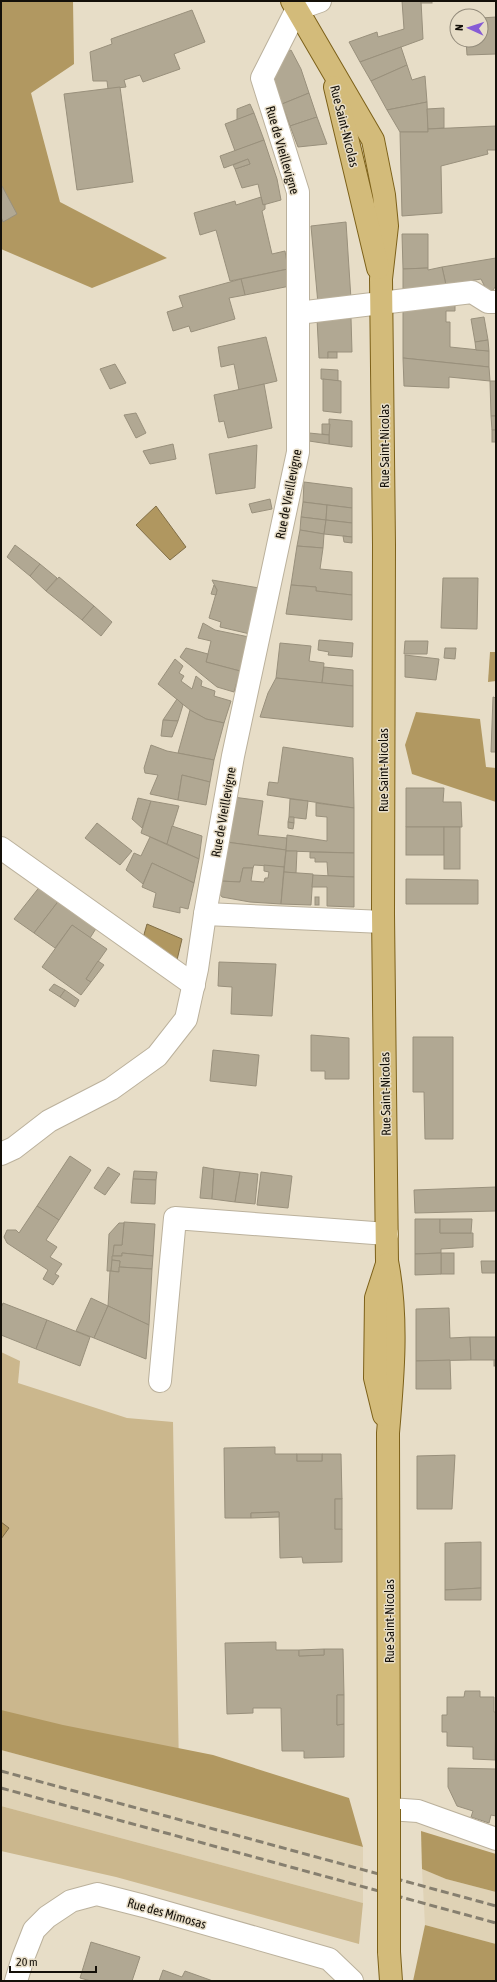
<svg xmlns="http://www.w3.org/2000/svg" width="497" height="1982" font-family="'Asap Condensed',sans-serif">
<rect width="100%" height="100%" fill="#e7ddc7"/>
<g fill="#dfd2b5">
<polygon points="1,1750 363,1847 363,1903 1,1806"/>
<polygon points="422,1869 446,1879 496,1892 496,1944 425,1925"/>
</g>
<g fill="#cbb78d">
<polygon points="1,1352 20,1361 18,1383 127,1418 173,1422 179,1770 1,1727"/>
<polygon points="1,1806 363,1903 359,1944 116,1877 1,1851"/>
</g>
<g fill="#b19861">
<polygon points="1,1 73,1 74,64 31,93 60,202 167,258 92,288 1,249"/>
<polygon points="490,652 496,652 496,681 488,682"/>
<polygon points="416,712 480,719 486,767 496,768 496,802 412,774 405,745"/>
<polygon points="1,1710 63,1725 213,1755 349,1798 363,1847 1,1750"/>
<polygon points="421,1831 496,1854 496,1892 446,1879 422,1869"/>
<polygon points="425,1925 496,1944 496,1981 413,1981"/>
</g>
<g fill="#b09760" stroke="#816e46">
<polygon points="156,506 186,547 170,560 136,525"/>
<polygon points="147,924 182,939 177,960 143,938"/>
<polygon points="1,1522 9,1528 1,1539"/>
</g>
<g fill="#b1a893" stroke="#99907c">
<polygon points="402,1 421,1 423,39 360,62 349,42 377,32 378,37 404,29"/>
<rect x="421" y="1" width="11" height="2"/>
<polygon points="192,10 205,42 174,54 180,69 143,82 140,75 124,80 126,87 108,89 107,81 93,81 90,52 112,44 111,39"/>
<polygon points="496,17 496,54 467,55 466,40 481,40 481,18"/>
<polygon points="401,47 407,65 371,81 360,62"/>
<polygon points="291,50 301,69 309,93 282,104 272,79 284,54"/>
<polygon points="407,65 412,80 425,76 427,102 387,110 371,81"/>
<polygon points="120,87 133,182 77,190 64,94"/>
<polygon points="309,93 317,117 290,126 282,104"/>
<polygon points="427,102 428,132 400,132 387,110"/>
<polygon points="250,104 254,113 237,120 237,109"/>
<polygon points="444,108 444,128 428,129 427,109"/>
<polygon points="254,113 264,140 235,151 225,124"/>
<polygon points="317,117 327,144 298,147 290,126"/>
<polygon points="496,126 496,150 487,150 488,154 441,166 442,213 402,216 400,132 428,132 428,129"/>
<polygon points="264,140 277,179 281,200 263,205 258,184 242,188 235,169 250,164 248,159 224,168 220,156"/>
<polygon points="248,159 250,164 235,169 233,165"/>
<polygon points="2,186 17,214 3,222 1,217"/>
<polygon points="261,197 263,205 265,204 265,209 262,211 272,254 285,251 288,269 230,281 216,230 200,235 194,213 235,201 236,205"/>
<polygon points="346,222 351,299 318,304 311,226"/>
<polygon points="402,234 428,234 428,268 403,269"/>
<polygon points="496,258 496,286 489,295 481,279 446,285 442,267"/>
<polygon points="442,267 446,285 403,292 403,269 428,268 428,270"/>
<polygon points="288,269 290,286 245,295 241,279"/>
<polygon points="241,279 245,295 229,298 235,319 191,332 189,326 173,331 167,312 183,307 179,296"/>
<polygon points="455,305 455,311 446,311 446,322 450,322 450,347 489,351 489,367 403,358 403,309"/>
<polygon points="484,317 488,340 475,342 471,319"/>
<polygon points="351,318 352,352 328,352 328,358 319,358 317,319"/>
<polygon points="266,337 277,381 239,390 234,364 221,367 218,347"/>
<polygon points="488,340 489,351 476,350 475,342"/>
<rect x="328" y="352" width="9" height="6"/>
<polygon points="403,358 489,367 490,381 449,377 449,388 404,386"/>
<polygon points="115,364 126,383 110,389 100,369"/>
<polygon points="321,369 338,370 338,381 321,379"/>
<polygon points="323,379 341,381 341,413 323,411"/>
<polygon points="490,381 496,381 496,416 491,416"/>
<polygon points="264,384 272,428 228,438 224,421 219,422 214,395"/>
<polygon points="136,413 146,433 136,438 124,415"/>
<polygon points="491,416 496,416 496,430 492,430"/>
<polygon points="329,419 352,421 352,447 329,444"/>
<polygon points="322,424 330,424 329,435 322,434"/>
<rect x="492" y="430" width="4" height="12"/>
<polygon points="309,433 329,435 329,444 309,441"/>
<polygon points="173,444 176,459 150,464 143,451"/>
<polygon points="257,445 255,488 216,494 209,454"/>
<polygon points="304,482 352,488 352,508 303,502"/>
<polygon points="270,499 272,509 252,513 249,504"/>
<polygon points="303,502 327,505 326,520 301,517"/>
<polygon points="327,505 352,508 352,523 326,520"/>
<polygon points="301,517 326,520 324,534 300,530"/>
<polygon points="326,520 352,523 352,537 324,534"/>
<polygon points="300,530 324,534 323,548 297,546"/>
<polygon points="343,536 352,537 352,543 344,542"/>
<polygon points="15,545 40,564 30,576 7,557"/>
<polygon points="297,546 323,548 320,569 352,572 352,595 316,591 316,587 291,585"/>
<polygon points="40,564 57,578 46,591 30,576"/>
<polygon points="59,577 94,606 82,620 46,591"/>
<polygon points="443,578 478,578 477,629 441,628"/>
<polygon points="212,580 259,588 250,634 220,627 221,622 209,618 217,590"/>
<polygon points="214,585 217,590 216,595 211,594"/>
<polygon points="291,585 316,587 316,591 352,595 352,620 286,614"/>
<polygon points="94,606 112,622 101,636 82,620"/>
<polygon points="203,623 215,630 249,637 240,671 206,662 211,641 198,638"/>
<polygon points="319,640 353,643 352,657 328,655 329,652 318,650"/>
<polygon points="405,641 428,641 427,654 404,654"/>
<polygon points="280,643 311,646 309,661 324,663 322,683 276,678"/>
<polygon points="186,648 208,654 206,662 240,671 234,692 217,687 180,657"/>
<polygon points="445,648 456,648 455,659 444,658"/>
<polygon points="405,655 439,659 436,680 405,677"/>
<polygon points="175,659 183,666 179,673 184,676 181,681 192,689 196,676 202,681 201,686 215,691 214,696 231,701 224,723 206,719 190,710 158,684"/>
<polygon points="324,667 353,670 353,686 322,683"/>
<polygon points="276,678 353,686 353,727 260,717 268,693"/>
<polygon points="493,697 496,698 496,752 491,752"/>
<polygon points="177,699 183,705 178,721 163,720"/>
<polygon points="190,710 206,719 224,723 214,760 178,753"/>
<polygon points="163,720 178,721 172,737 161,736"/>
<polygon points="151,745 167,751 214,760 210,782 182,775 178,800 150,794 158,775 145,773 144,768"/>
<polygon points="283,747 353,758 354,808 267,795 269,782 278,783"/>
<polygon points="182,775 210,782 206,805 178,800"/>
<polygon points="406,788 444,788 443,802 461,802 462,827 406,827"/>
<polygon points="233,797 263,801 258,835 287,838 286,850 226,842"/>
<polygon points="138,798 151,801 142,828 132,819"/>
<polygon points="290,799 308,801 306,819 289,817"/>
<polygon points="151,801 179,806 167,844 141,833"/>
<polygon points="316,803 354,808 354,853 286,851 287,835 327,841 327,817 316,816"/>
<polygon points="289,817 294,817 294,823 288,822"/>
<polygon points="288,822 294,823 293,829 288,828"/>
<polygon points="97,823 132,851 120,865 85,838"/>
<polygon points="172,826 202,836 199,859 167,844"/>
<rect x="406" y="827" width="38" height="28"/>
<rect x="444" y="827" width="16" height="42"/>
<polygon points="150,837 199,859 194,883 152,863 143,884 126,870 134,853 141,856"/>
<polygon points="226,842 286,850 284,867 254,865 253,868 243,868 240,882 220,881"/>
<polygon points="286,851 297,851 296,873 284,872"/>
<polygon points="310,852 354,853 354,877 328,876 327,862 315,862 315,858 310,858"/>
<polygon points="152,863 194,883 188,909 180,907 180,913 153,907 156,893 142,887"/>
<polygon points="264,865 284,867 281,904 250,902 222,897 219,893 220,881 240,882 243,868 253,868 251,881 264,882 265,878 268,878 269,872 264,871"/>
<polygon points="284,872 313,874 311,905 281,904"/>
<polygon points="313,875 354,877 354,907 327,906 327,887 312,887"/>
<polygon points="406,879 478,880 478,904 406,904"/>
<polygon points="41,885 60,899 34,933 14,919"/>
<rect x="315" y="897" width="4" height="8"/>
<polygon points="60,899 97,927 90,938 72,925 55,948 34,933"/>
<polygon points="72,925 107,949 86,979 91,982 81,995 42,967"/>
<polygon points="98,961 104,965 91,982 86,979"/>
<polygon points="219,962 276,964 272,1016 231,1014 232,987 218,986"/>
<polygon points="54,984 65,990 60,997 49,990"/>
<polygon points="65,990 79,1000 75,1007 60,997"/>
<polygon points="311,1035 349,1038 349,1079 325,1079 325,1071 311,1071"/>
<polygon points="413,1037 453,1037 453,1139 425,1139 424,1092 413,1092"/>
<polygon points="213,1050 259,1055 256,1086 210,1081"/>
<polygon points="70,1156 91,1170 59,1220 37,1206"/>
<polygon points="108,1167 120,1174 105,1195 94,1188"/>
<polygon points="203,1167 214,1169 212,1199 200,1198"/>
<polygon points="214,1169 240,1172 235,1202 212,1199"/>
<polygon points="134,1171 157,1172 156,1180 133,1179"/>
<polygon points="240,1172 258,1174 255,1204 235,1202"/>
<polygon points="261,1172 292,1176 288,1208 257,1205"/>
<polygon points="133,1179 156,1180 155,1204 131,1203"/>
<polygon points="496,1187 496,1211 415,1213 414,1190"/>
<polygon points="37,1206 59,1220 46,1240 57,1247 50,1257 62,1264 55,1274 59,1276 53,1285 43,1279 48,1270 7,1243 4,1237 7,1230 16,1230 19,1233"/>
<polygon points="415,1219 440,1219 440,1233 473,1233 473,1247 441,1249 441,1253 415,1254"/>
<polygon points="440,1219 472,1219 471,1233 440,1233"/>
<polygon points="124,1222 155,1224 153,1256 122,1253 122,1256 112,1256 114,1245 122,1245"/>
<polygon points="119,1223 124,1223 122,1245 114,1245 111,1271 107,1271 109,1234"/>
<polygon points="122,1253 153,1256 152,1269 119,1267 120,1261 112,1260 112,1256 122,1256"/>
<rect x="441" y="1253" width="13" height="21"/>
<polygon points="441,1253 441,1274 415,1275 415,1254"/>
<polygon points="112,1260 120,1261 119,1272 111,1271"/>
<polygon points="481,1261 496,1261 496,1273 482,1273"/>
<polygon points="119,1267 152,1269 149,1325 108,1306 110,1271 119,1272"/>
<polygon points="91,1298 108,1306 94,1338 76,1331"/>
<polygon points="3,1303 47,1320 36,1349 1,1335 1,1308"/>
<polygon points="108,1306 149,1325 146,1359 94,1338"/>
<polygon points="449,1308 450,1338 470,1337 471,1360 416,1361 416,1309"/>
<polygon points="47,1320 90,1337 80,1366 36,1349"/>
<polygon points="470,1337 496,1337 496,1360 471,1360"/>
<polygon points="450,1360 451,1389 416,1389 416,1361"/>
<rect x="494" y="1360" width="2" height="6"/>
<polygon points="275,1447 275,1454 297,1454 297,1461 322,1461 322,1454 341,1454 342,1499 335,1499 335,1529 342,1529 342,1562 303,1563 302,1557 280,1558 279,1512 251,1513 251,1518 225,1518 224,1448"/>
<rect x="297" y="1454" width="25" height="7"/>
<polygon points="455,1455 452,1509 417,1509 417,1456"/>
<rect x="335" y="1499" width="7" height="30"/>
<polygon points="279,1512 279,1517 251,1518 251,1513"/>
<polygon points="481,1542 481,1588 445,1590 445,1543"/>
<polygon points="481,1588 481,1600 445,1600 445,1590"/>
<polygon points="276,1642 276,1650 299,1650 299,1656 324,1655 324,1649 343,1649 344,1695 337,1695 337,1725 344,1724 344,1757 304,1758 304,1751 282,1751 281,1708 253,1708 253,1713 227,1714 225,1643"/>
<polygon points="324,1649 324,1655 299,1656 299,1650"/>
<polygon points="465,1691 480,1691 480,1697 494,1697 494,1712 496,1712 495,1760 473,1759 473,1747 447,1746 447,1732 442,1732 442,1715 447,1715 447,1697 464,1697"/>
<polygon points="337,1695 344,1695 344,1724 337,1725"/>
<polygon points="448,1768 496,1769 496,1816 491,1815 489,1823 471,1817 473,1811 457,1806 448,1787"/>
<polygon points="91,1942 140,1957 132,1981 91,1981 80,1978"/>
<polygon points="163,1970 182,1977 185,1971 213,1981 159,1981"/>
</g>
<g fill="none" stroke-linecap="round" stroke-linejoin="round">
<defs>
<g id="minor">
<polyline points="298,313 472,292 488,302 496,302"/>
<polyline points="1,848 194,985"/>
<polyline points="205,914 383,922"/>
<polyline points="1,1154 14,1148 49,1121 111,1089 157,1056 186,1019 197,969 205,914 233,756 298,452 298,192 262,78 297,9 320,1"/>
<polyline points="160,1381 175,1218 387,1234"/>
<polyline points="389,1809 418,1811 496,1839"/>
<polyline points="16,1981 23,1958 34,1930 47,1917 71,1901 97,1894 144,1906 329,1959 352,1981"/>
</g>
<g id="major">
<path d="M292 1 373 140 384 195 387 226 381 279 384 545 383 914 387 1261C398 1317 393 1376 388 1433L389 1809"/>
<polyline points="335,87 378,268"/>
<polyline points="384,1415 375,1378 376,1298 387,1264"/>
<polyline points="389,1952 391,1981"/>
</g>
</defs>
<use href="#minor" stroke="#bbb19c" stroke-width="24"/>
<use href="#major" stroke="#7d6119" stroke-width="24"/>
<use href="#minor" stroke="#fff" stroke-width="22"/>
<use href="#major" stroke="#d3bb7a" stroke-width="22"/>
<g stroke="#867f6f" stroke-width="3" stroke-dasharray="8 4" stroke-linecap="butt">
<polyline points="1,1771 496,1906"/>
<polyline points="1,1788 496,1923"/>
</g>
<defs>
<polyline id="major-bridge" points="389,1809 389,1952"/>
</defs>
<use href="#major-bridge" stroke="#7d6119" stroke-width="24" stroke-linecap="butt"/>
<use href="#major-bridge" stroke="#d3bb7a" stroke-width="22"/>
</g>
<g text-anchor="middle" stroke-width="3" stroke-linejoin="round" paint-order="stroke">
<g font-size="13" fill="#141009" stroke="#e7ddc7">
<text transform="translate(345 126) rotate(76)" y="5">Rue Saint-Nicolas</text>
<text transform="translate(283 150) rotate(74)" y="5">Rue de Vieillevigne</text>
<text transform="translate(384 446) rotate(-90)" y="5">Rue Saint-Nicolas</text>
<text transform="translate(288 494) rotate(-79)" y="5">Rue de Vieillevigne</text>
<text transform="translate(383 770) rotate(-90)" y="5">Rue Saint-Nicolas</text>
<text transform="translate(223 812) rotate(-80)" y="5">Rue de Vieillevigne</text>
<text transform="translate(385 1094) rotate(-91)" y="5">Rue Saint-Nicolas</text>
<text transform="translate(389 1621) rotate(-90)" y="5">Rue Saint-Nicolas</text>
<text transform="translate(167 1913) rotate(16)" y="5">Rue des Mimosas</text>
</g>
</g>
<rect width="497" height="1982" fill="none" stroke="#141009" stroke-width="4"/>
<g transform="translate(469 28) rotate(273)"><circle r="19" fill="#e7ddc7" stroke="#938b7b"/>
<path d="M0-3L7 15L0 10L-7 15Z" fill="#865bd5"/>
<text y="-6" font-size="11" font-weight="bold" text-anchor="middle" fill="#141009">N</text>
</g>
<path d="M10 1966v6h86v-6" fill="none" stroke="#141009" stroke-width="2"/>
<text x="16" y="1966" font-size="12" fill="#141009" stroke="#e7ddc7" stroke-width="3" paint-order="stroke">20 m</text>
</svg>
